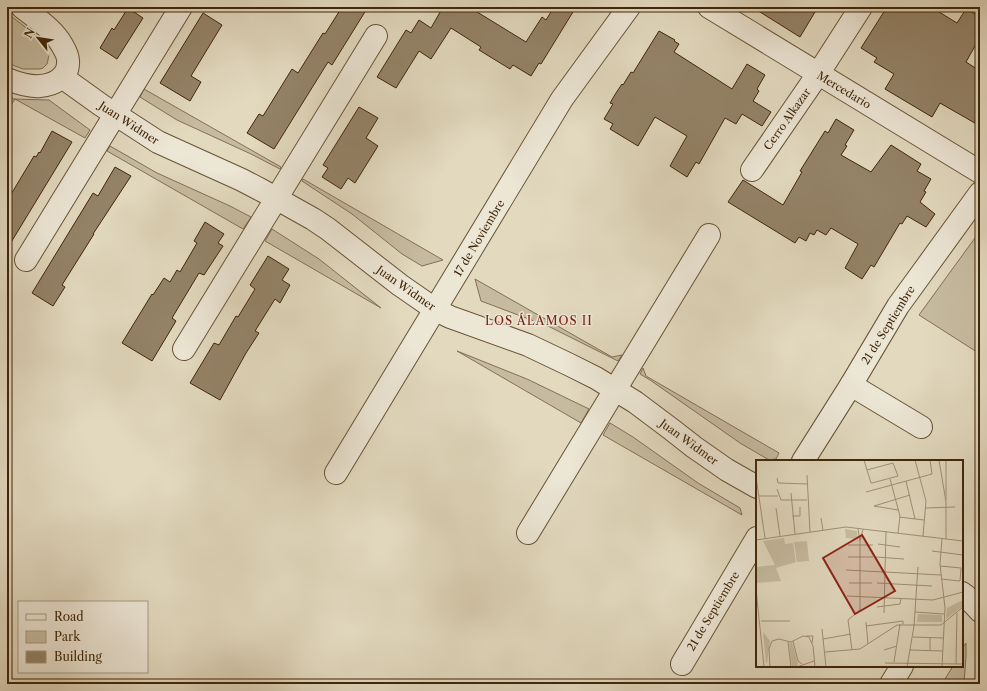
<svg xmlns="http://www.w3.org/2000/svg" width="987" height="691" font-family="'Libre Caslon Text',serif">
<rect width="100%" height="100%" fill="#e2d9bf"/>
<filter id="stains"><feTurbulence type="fractalNoise" baseFrequency=".005" numOctaves="4"/><feColorMatrix values="0 0 0 0 .2 0 0 0 0 .09 0 0 0 0 .02 0 0 0 .5 -.17"/></filter>
<radialGradient id="worn" r=".72"><stop offset=".6" stop-color="#630" stop-opacity="0"/><stop offset="1" stop-color="#630" stop-opacity=".3"/></radialGradient>
<g fill="#c6bba0" stroke="#837054">
<polygon points="7,13 24,26 41,40 49,54 48,60 47,64 43,68 40,69 23,69 7,63"/>
<polygon points="144,89 281,167 280,169 251,154 177,120 140,97"/>
<polygon points="7,95 14,99 49,100 90,130 85,138 15,99 7,111"/>
<polygon points="110,146 157,173 230,206 251,217 243,229 107,151"/>
<polygon points="303,179 443,260 422,266 402,254 352,214 302,181"/>
<polygon points="272,229 319,259 381,308 265,241"/>
<polygon points="980,231 980,354 919,315"/>
<polygon points="475,279 612,357 622,355 618,361 550,327 481,301"/>
<polygon points="457,351 527,379 589,409 581,423"/>
<polygon points="643,368 646,376 779,453 776,459 769,460 740,443 650,380 640,374"/>
<polygon points="610,423 633,437 698,483 740,508 742,515 603,435"/>
<polygon points="966,643 966,656 964,684 942,684 953,666 962,666 962,649"/>
</g>
<g fill="#948368" stroke="#402609">
<polygon points="342,7 368,7 332,65 328,62 274,149 247,133 259,114 263,116 292,69 298,73 323,33 325,34"/>
<polygon points="443,7 469,7 526,42 542,17 546,20 554,7 576,7 541,64 539,63 531,76 513,65 510,69 479,50 481,47 451,28 431,59 419,51 396,88 377,77 406,30 411,33 419,20 431,28"/>
<polygon points="752,7 818,7 800,37"/>
<polygon points="887,7 931,7 957,23 966,9 980,17 980,37 966,62 980,71 980,126 940,103 932,117 885,89 894,74 874,62 877,58 861,48"/>
<polygon points="128,8 143,18 117,59 100,48 112,28 114,30"/>
<polygon points="203,13 222,25 191,76 201,82 190,101 160,83"/>
<polygon points="659,31 675,40 674,41 679,44 674,52 732,89 747,64 765,75 757,89 759,91 753,101 771,112 762,126 742,114 736,124 725,118 699,164 696,162 687,177 670,166 687,136 655,117 638,146 610,129 613,124 604,119 613,104 610,103 616,93 622,84 623,85 631,72 633,73"/>
<polygon points="359,107 378,118 366,138 378,146 355,183 348,178 341,189 322,177 328,168 323,165"/>
<polygon points="836,119 854,130 845,145 847,146 841,155 871,172 891,145 921,164 917,171 931,179 924,191 926,192 920,202 935,214 926,227 907,216 902,224 900,223 874,267 871,265 862,279 845,268 858,244 831,228 826,235 817,230 814,235 810,233 806,241 799,237 795,243 728,202 743,180 783,205 802,172 800,171 825,131 828,133"/>
<polygon points="52,131 72,142 7,249 7,201 34,156 36,157 39,152 40,153"/>
<polygon points="115,167 131,176 93,234 94,234 62,285 65,287 53,306 32,293 93,193 98,196"/>
<polygon points="205,222 224,234 218,243 223,246 204,275 199,273 172,318 176,321 152,361 122,343 152,294 153,295 164,278 170,282 177,270 180,272 197,243 194,241"/>
<polygon points="268,256 289,269 282,280 290,285 280,303 275,299 255,331 259,333 246,353 220,400 190,383 214,343 219,345 236,316 238,317 255,289 250,285"/>
</g>
<g fill="none" stroke-linecap="round" stroke-linejoin="round">
<defs>
<g id="minor">
<polyline points="709,7 980,172"/>
<polyline points="62,77 101,105 158,142 242,180 263,191 313,219 328,229 400,285 436,310 450,317 528,345 570,365 596,378 635,402 671,429 694,447 727,470 757,487"/>
<path d="M7 79C16 83 31 87 40 86 53 85 68 78 68 63 69 57 65 50 62 45 54 30 36 18 22 7"/>
<polyline points="752,170 818,74 861,7"/>
<polyline points="26,260 181,7"/>
<polyline points="184,349 376,36"/>
<polyline points="851,385 921,427"/>
<polyline points="803,461 851,385 898,306 980,193"/>
<polyline points="336,473 562,99 629,7"/>
<polyline points="528,533 709,235"/>
<polyline points="962,593 966,596 980,611"/>
<polyline points="682,664 757,538"/>
<polyline points="891,684 902,666"/>
</g>
</defs>
<use href="#minor" stroke="#685336" stroke-width="24"/>
<use href="#minor" stroke="#ece6d5" stroke-width="22"/>
</g>
<g text-anchor="middle" stroke-width="3" stroke-linejoin="round" paint-order="stroke">
<g font-size="11" fill="#402609" stroke="#ece6d5">
<text transform="translate(844 90) rotate(31)" y="4">Mercedario</text>
<text transform="translate(787 119) rotate(-55)" y="4">Cerro Alkazar</text>
<text transform="translate(129 123) rotate(33)" y="4">Juan Widmer</text>
<text transform="translate(479 238) rotate(-59)" y="4">17 de Noviembre</text>
<text transform="translate(406 288) rotate(35)" y="4">Juan Widmer</text>
<text transform="translate(888 325) rotate(-58)" y="4">21 de Septiembre</text>
<text transform="translate(689 442) rotate(36)" y="4">Juan Widmer</text>
<text transform="translate(713 611) rotate(-59)" y="4">21 de Septiembre</text>
</g>
<g font-size="12" letter-spacing="1" fill="#7a1f14" stroke="#ece6d5">
<text x="539" y="325">LOS ÁLAMOS II</text>
</g>
</g>
<g transform="translate(756 460)">
<rect width="207" height="207" fill="#e2d9bf"/>
<path d="M89 69 101 71 102 84 101 79 90 78ZM28 78 29 84 37 83 40 102 20 108 25 121 0 123V107L19 105 7 81ZM51 81 53 101 41 102 38 82ZM207 140V146L190 159 191 148ZM162 154 186 155V162H161ZM7 172 14 181 11 203H10ZM36 182 42 204 40 207H36L33 183Z" fill="#c6bba0"/>
<path fill="none" stroke="#a19176" stroke-width="1" d="M108 0 111 10 115 23H116L142 16 137 3 111 10M159 0 170 41 167 76M183 0 190 42V79M51 15 54 72M0 17 9 78M21 18 22 23 51 24M134 19 144 56 142 73M150 21 159 59M21 29 25 40H51M110 32 176 14 174 0M35 33 39 74M3 36H22M190 40V0M118 46 154 35M118 46 142 50M20 48 24 76M169 48 199 47M36 56H44V47M143 57 168 60M65 58 67 70M102 69 104 81 107 69M0 80 90 67 207 81M122 84 144 87M92 85H117M176 91 207 95M92 97H117M120 97 148 99M184 106 205 108 204 121 185 119M90 110 185 115M93 123H116M121 123 176 126M0 129 8 207M91 136 177 140 207 132M121 147 144 144 145 138M159 152 188 154M128 153 130 71M5 161H34M110 162 112 184M110 166 147 161V164M66 169 70 207M50 176H57L56 183M157 177 187 178M67 179 95 174M37 181 42 201 46 204M32 182 35 207M96 190 92 160 104 150V81M128 190 141 186M154 190 187 191M174 191V178M69 192 104 189 141 165H185L207 147M138 202 144 164M129 203 207 204M200 204 201 153M14 207 13 189 16 181 23 179 35 182 47 176 53 177 57 186 59 207M41 207 58 201M151 207 158 166 162 107M186 207 189 148 184 104 186 79"/>
<path fill="#8f2418" fill-opacity="0.15" stroke="#8f2418" stroke-width="2" d="M106 75 139 131 99 154 67 98Z"/>
<rect width="207" height="207" fill="none" stroke="#402609" stroke-width="2"/>
</g>
<rect width="987" height="691" fill="none" stroke="#e2d9bf" stroke-width="24"/>
<rect x="8" y="8" width="971" height="675" fill="none" stroke="#402609" stroke-width="2"/>
<rect x="12" y="12" width="963" height="667" fill="none" stroke="#402609"/>
<rect x="18" y="601" width="130" height="72" fill="#ece6d5" stroke="#a79983"/>
<rect x="26" y="614" width="20" height="6" fill="#ece6d5" stroke="#a79983"/>
<text x="54" y="621" font-size="12" fill="#402609">Road</text>
<rect x="26" y="631" width="20" height="12" fill="#c6bba0" stroke="#a79983"/>
<text x="54" y="641" font-size="12" fill="#402609">Park</text>
<rect x="26" y="651" width="20" height="12" fill="#948368" stroke="#a79983"/>
<text x="54" y="661" font-size="12" fill="#402609">Building</text>
<g transform="translate(38 38) rotate(300)" stroke="#ece6d5" stroke-width="3" paint-order="stroke">
<path d="M0-3L7 15L0 10L-7 15Z" fill="#402609"/>
<text y="-6" font-size="11" font-weight="bold" text-anchor="middle" fill="#402609">N</text>
</g>
<rect width="100%" height="100%" filter="url(#stains)"/>
<rect width="100%" height="100%" fill="url(#worn)"/>
</svg>
